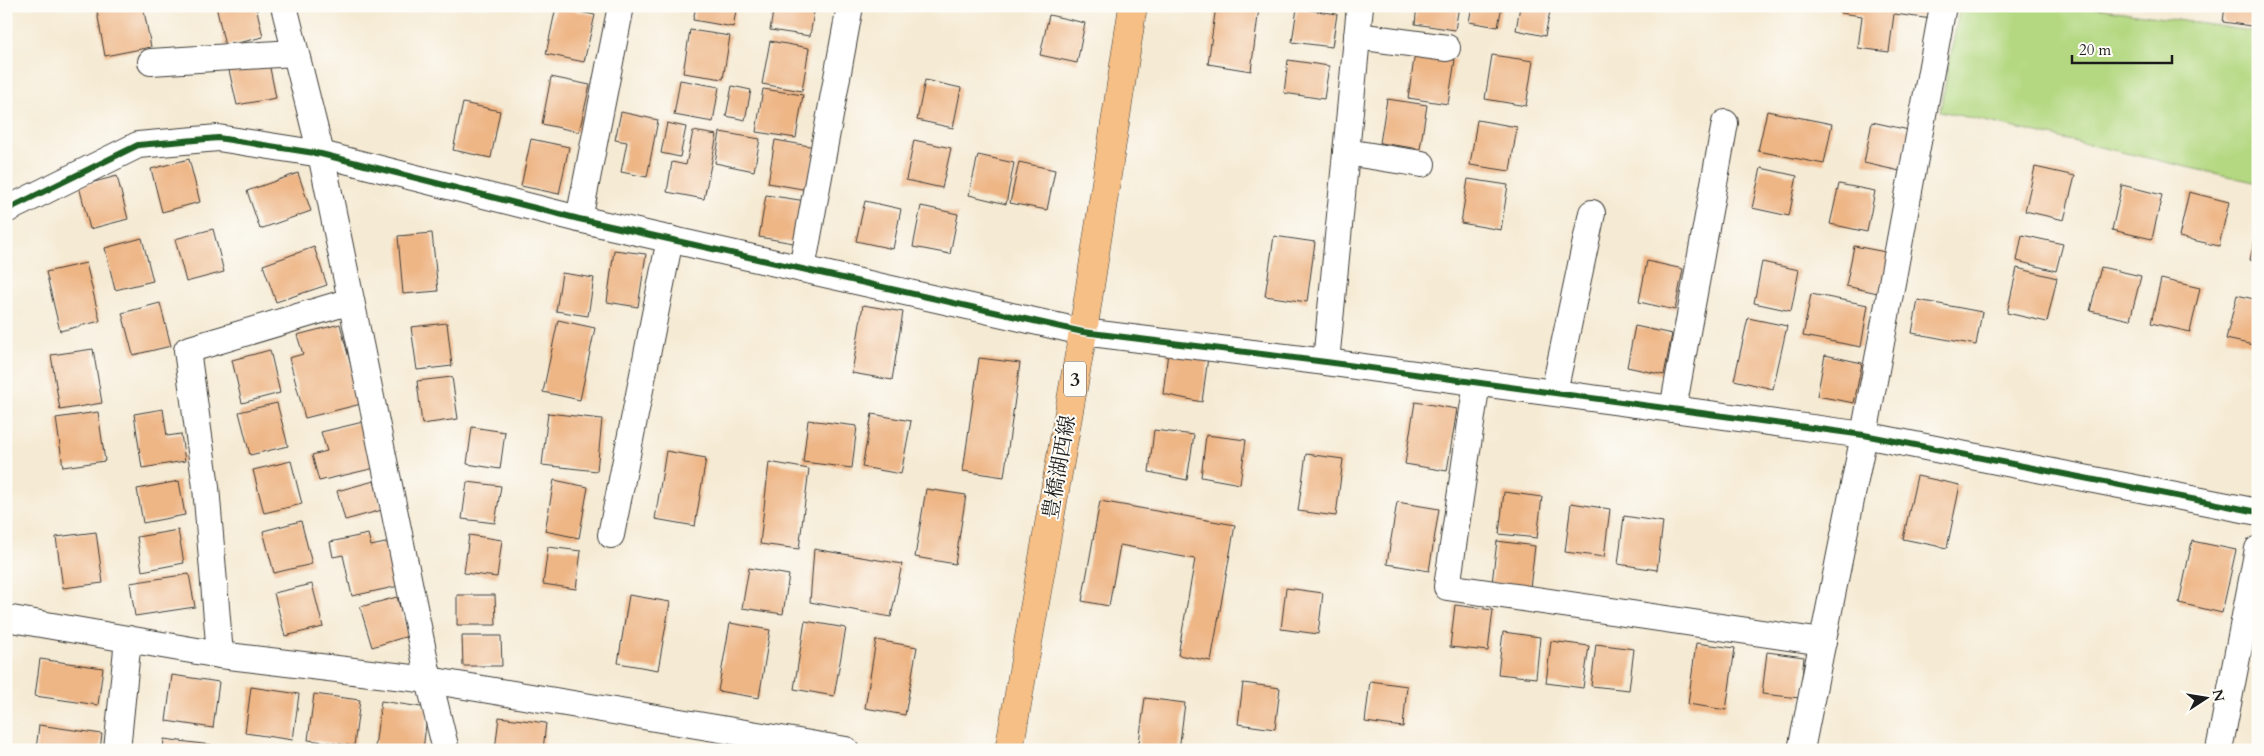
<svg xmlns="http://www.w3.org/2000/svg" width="2264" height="756" font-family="Cardo,'Noto Serif JP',serif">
<rect width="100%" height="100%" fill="#fdfcf7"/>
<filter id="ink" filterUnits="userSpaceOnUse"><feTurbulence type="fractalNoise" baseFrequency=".02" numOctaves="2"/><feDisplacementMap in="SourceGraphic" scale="10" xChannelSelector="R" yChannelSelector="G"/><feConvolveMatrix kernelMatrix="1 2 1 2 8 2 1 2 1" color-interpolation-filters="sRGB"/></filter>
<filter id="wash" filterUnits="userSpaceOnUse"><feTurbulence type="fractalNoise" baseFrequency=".0096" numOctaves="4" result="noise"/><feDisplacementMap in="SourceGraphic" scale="20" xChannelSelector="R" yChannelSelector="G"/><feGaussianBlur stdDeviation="1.12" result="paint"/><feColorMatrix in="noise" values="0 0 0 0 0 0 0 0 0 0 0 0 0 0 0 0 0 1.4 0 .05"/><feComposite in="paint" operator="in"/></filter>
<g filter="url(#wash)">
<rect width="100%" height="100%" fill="#f5ead3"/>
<polygon fill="#b4d881" stroke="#687a4e" points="1960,6 2083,6 2258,32 2258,183 1940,111"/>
<g id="blocks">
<g fill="#eeb585">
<polygon points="96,6 143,6 151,47 105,56"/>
<polygon points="216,6 256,6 263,37 225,46"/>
<polygon points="696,6 737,6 733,27 693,20"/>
<polygon points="774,6 815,6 810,36 770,30"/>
<polygon points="1216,6 1259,8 1251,71 1208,64"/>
<polygon points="1417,6 1459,6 1455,30 1415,24"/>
<polygon points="1472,6 1502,6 1498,27 1469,22"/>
<polygon points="1520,6 1551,6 1545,36 1516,30"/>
<polygon points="1841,6 1934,6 1932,19 1894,14 1889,52 1858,48 1862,16 1840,13"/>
<polygon points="2225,6 2258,6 2258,27 2223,22"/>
<polygon points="556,7 595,15 584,62 546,54"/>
<polygon points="1297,8 1337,14 1332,47 1292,42"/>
<polygon points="1049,15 1085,23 1077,63 1040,55"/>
<polygon points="690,30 730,36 723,79 683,73"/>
<polygon points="770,41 809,48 802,91 762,84"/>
<polygon points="1415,53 1455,60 1448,104 1408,98"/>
<polygon points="1492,55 1533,61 1526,106 1485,99"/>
<polygon points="268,58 276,98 237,105 228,66"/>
<polygon points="1288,60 1329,66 1324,99 1284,93"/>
<polygon points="551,77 590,85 579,132 542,124"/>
<polygon points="680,80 719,87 713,122 674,115"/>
<polygon points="925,80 961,88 953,128 917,120"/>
<polygon points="732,86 751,90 745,120 726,116"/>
<polygon points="763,89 803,95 796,138 756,132"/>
<polygon points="1387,99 1427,105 1420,149 1380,143"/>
<polygon points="463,103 500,111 491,158 453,150"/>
<polygon points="1767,111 1832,124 1824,164 1758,151"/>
<polygon points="621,112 658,120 647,177 621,172 627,142 615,140"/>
<polygon points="1477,120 1517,127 1510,171 1470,165"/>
<polygon points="1872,122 1909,130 1900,171 1864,163"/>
<polygon points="667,123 686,127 680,157 661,153"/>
<polygon points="693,131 717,135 704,199 667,192 672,162 686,165"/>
<polygon points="720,132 760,139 754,171 715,163"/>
<polygon points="531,139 569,147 559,194 521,186"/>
<polygon points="775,140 815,147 808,190 768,183"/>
<polygon points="914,140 951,148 942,188 906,180"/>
<polygon points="978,155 1014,163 1006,204 969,195"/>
<polygon points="189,159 200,202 162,212 151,169"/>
<polygon points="1019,162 1055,170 1047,210 1010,203"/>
<polygon points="2035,167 2075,176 2064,220 2025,211"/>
<polygon points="1761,168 1797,176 1789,216 1752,208"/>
<polygon points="298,173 311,211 260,229 247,191"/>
<polygon points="117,176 128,219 90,229 79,186"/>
<polygon points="1468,179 1508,185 1501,230 1461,223"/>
<polygon points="1839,184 1875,191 1867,232 1830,224"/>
<polygon points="2122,185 2162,195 2152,239 2112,230"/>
<polygon points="2189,192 2229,202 2219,246 2179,237"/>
<polygon points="766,195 806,201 799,244 759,237"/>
<polygon points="865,201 901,209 893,249 856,241"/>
<polygon points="921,206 958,214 950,254 913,247"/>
<polygon points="213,229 224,272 186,282 175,239"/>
<polygon points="2257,229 2258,229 2258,262 2250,260"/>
<polygon points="432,233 438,291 403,294 398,236"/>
<polygon points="2022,235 2063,244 2056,271 2017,261"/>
<polygon points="1274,236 1315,242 1307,302 1265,296"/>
<polygon points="142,238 153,281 115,290 105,248"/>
<polygon points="1854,246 1891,253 1882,294 1846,286"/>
<polygon points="314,247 327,285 276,302 263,265"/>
<polygon points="614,250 646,254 638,307 607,302"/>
<polygon points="1647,261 1683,269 1675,310 1639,302"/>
<polygon points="1762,262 1799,270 1791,311 1754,303"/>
<polygon points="86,263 100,321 60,331 46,272"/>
<polygon points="2101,267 2141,276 2130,320 2090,311"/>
<polygon points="2017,268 2057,278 2047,322 2007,313"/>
<polygon points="562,273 594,278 588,316 556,311"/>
<polygon points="2161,279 2200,288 2190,332 2151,323"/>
<polygon points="1811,294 1868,305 1861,347 1803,336"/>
<polygon points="2237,295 2258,300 2258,346 2226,339"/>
<polygon points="1918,300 1982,312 1976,345 1912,333"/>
<polygon points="160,303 171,346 133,355 122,313"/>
<polygon points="863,305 903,312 892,380 852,373"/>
<polygon points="1748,318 1787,326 1773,389 1734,380"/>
<polygon points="558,320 595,328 580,400 543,392"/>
<polygon points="447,323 452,366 417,370 411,327"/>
<polygon points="340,324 361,404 305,418 289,358 303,354 297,335"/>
<polygon points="1635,326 1672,334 1664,375 1627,367"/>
<polygon points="93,349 102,403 60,410 51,355"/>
<polygon points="270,350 280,393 242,403 232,360"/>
<polygon points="1168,352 1208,357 1202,402 1163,394"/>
<polygon points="1825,355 1862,363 1854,403 1817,396"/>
<polygon points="979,358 1020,363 1004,477 963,471"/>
<polygon points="452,377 458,419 422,424 417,381"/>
<polygon points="1415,402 1457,409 1447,471 1405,464"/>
<polygon points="277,403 288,446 250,455 239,412"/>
<polygon points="163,409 167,436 181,434 185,461 142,468 134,414"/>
<polygon points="98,412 105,461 63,467 56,418"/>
<polygon points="548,413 602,419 597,471 542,465"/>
<polygon points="872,414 911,421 901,474 862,467"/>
<polygon points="808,420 857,426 852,468 803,462"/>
<polygon points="363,422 375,468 319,481 312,455 327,451 321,432"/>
<polygon points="472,427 505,432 500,469 467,464"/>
<polygon points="1154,430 1194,435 1187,480 1149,472"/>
<polygon points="1206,435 1246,440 1240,484 1201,477"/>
<polygon points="666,451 706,458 695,526 655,519"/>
<polygon points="1306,454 1343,459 1336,516 1298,511"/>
<polygon points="291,461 302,504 264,513 253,470"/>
<polygon points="769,462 809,469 799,549 760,544"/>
<polygon points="1917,476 1960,485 1947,548 1903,539"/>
<polygon points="554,480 588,487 579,538 545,531"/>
<polygon points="179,481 185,515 143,523 137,489"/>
<polygon points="374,481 382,510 345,520 337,491"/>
<polygon points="467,482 501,486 495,523 462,519"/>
<polygon points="926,489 966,495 955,564 915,557"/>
<polygon points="1504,492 1542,497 1537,538 1499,534"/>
<polygon points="1100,501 1235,525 1211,661 1178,655 1195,559 1120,545 1109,606 1082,601"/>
<polygon points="1397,502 1439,509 1429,571 1387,564"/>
<polygon points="1571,503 1610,509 1604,557 1565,552"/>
<polygon points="1624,516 1663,522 1657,570 1618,564"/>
<polygon points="301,521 312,564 274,573 263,531"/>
<polygon points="178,530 184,563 142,571 137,537"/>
<polygon points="96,532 103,583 63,588 56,537"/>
<polygon points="368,534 371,546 390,542 399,586 352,596 343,555 333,557 330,542"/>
<polygon points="469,535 502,540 497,577 464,573"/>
<polygon points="1497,541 1535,546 1530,588 1492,583"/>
<polygon points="2192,541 2236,550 2222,613 2179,603"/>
<polygon points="548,547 581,551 576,589 543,584"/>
<polygon points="814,549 902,564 891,617 810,602"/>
<polygon points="749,568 789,575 783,614 742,608"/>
<polygon points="189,574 195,607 135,616 130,583"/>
<polygon points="312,584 323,627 285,636 274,593"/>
<polygon points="1286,588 1323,593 1318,634 1281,629"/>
<polygon points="457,595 495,595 496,625 457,625"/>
<polygon points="629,595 670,602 658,670 618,663"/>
<polygon points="397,597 408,636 372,647 360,607"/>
<polygon points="1455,605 1493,610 1488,651 1450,647"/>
<polygon points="805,621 846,628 834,696 794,689"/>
<polygon points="730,623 770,630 759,698 718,691"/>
<polygon points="1503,632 1540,637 1536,678 1498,674"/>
<polygon points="462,636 501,636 502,666 463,666"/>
<polygon points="876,640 917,647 905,715 865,708"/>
<polygon points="1551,641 1589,646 1583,688 1546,683"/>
<polygon points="1696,643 1735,648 1726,710 1688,704"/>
<polygon points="1596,644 1634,649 1629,690 1591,686"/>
<polygon points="1767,652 1804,657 1800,698 1762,694"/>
<polygon points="40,659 103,668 98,705 35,696"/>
<polygon points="172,675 219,682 213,728 166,721"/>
<polygon points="1370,681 1407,686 1403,727 1365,722"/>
<polygon points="1243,683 1280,688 1275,729 1238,724"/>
<polygon points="251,687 299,694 293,740 245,733"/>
<polygon points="314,694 360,700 354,746 308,740"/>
<polygon points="1145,698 1185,703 1179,750 1138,750"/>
<polygon points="381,701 428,708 423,750 396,750 375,747"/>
<polygon points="499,717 546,723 543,750 495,750"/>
<polygon points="39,725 102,734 100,750 36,750"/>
<polygon points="164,739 211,745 211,750 163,750"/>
</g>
</g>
</g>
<g filter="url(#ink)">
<use href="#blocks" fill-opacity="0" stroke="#3d3b37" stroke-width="1"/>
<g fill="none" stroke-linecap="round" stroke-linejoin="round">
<defs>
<g id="minor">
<polyline points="284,6 321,154 429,680 446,750"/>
<polyline points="1357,36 1447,48"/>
<polyline points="151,62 294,53"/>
<polyline points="1346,152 1422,164"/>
<polyline points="6,210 138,145 218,138 321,154 579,219 1083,332 1326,362 1864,435 2258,512"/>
<polyline points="579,219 621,6"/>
<polyline points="802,269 850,6"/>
<polyline points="1326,362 1360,6"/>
<polyline points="1477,382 1447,587 1823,642"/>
<polyline points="1554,392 1592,213"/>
<polyline points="1673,409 1725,123"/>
<polyline points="611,535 670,239"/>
<polyline points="6,618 220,655 429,680 846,750"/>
<polyline points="220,655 206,487 187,350 351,301"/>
<polyline points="117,750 128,639"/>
<polyline points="1801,750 1864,435 1943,6"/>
<polyline points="2219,750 2258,549"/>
</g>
<polyline id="primary" points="1009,750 1083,332 1133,6"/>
</defs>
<use href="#minor" stroke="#3d3b37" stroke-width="28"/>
<use href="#primary" stroke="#3d3b37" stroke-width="29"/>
<use href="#minor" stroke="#fff" stroke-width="26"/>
<use href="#primary" stroke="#f5bf86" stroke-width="28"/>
<defs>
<polyline id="cycleway" points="6,210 138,145 218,138 321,154 579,219 1083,332 1326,362 1864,435 2258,512"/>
</defs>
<use href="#cycleway" stroke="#fdfcf7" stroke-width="9"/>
<use href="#cycleway" stroke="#1b5e20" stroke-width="6"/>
</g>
</g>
<g text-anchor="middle" stroke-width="4" stroke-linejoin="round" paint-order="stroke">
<rect fill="#fdfcf7" stroke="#605f5e" stroke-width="1" x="1064" y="361.5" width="22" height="35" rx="4"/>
<g font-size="20" font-weight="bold" fill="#1c1c1c">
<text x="1075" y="386">3</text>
</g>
<g font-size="21" fill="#1c1c1c" stroke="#fdfcf7">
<text transform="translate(1059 467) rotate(-80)" y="7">豊橋湖西線</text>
</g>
</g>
<rect width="2264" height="756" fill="none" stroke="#fdfcf7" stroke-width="25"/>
<g transform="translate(2206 698) rotate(78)" stroke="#fdfcf7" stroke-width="4" paint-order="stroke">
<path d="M0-4L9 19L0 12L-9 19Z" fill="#1c1c1c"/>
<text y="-8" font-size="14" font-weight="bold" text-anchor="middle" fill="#1c1c1c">N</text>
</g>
<path d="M2072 55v8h100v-8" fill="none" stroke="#1c1c1c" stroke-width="2.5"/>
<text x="2079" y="55" font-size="15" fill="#1c1c1c" stroke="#fdfcf7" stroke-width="4" paint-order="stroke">20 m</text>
</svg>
